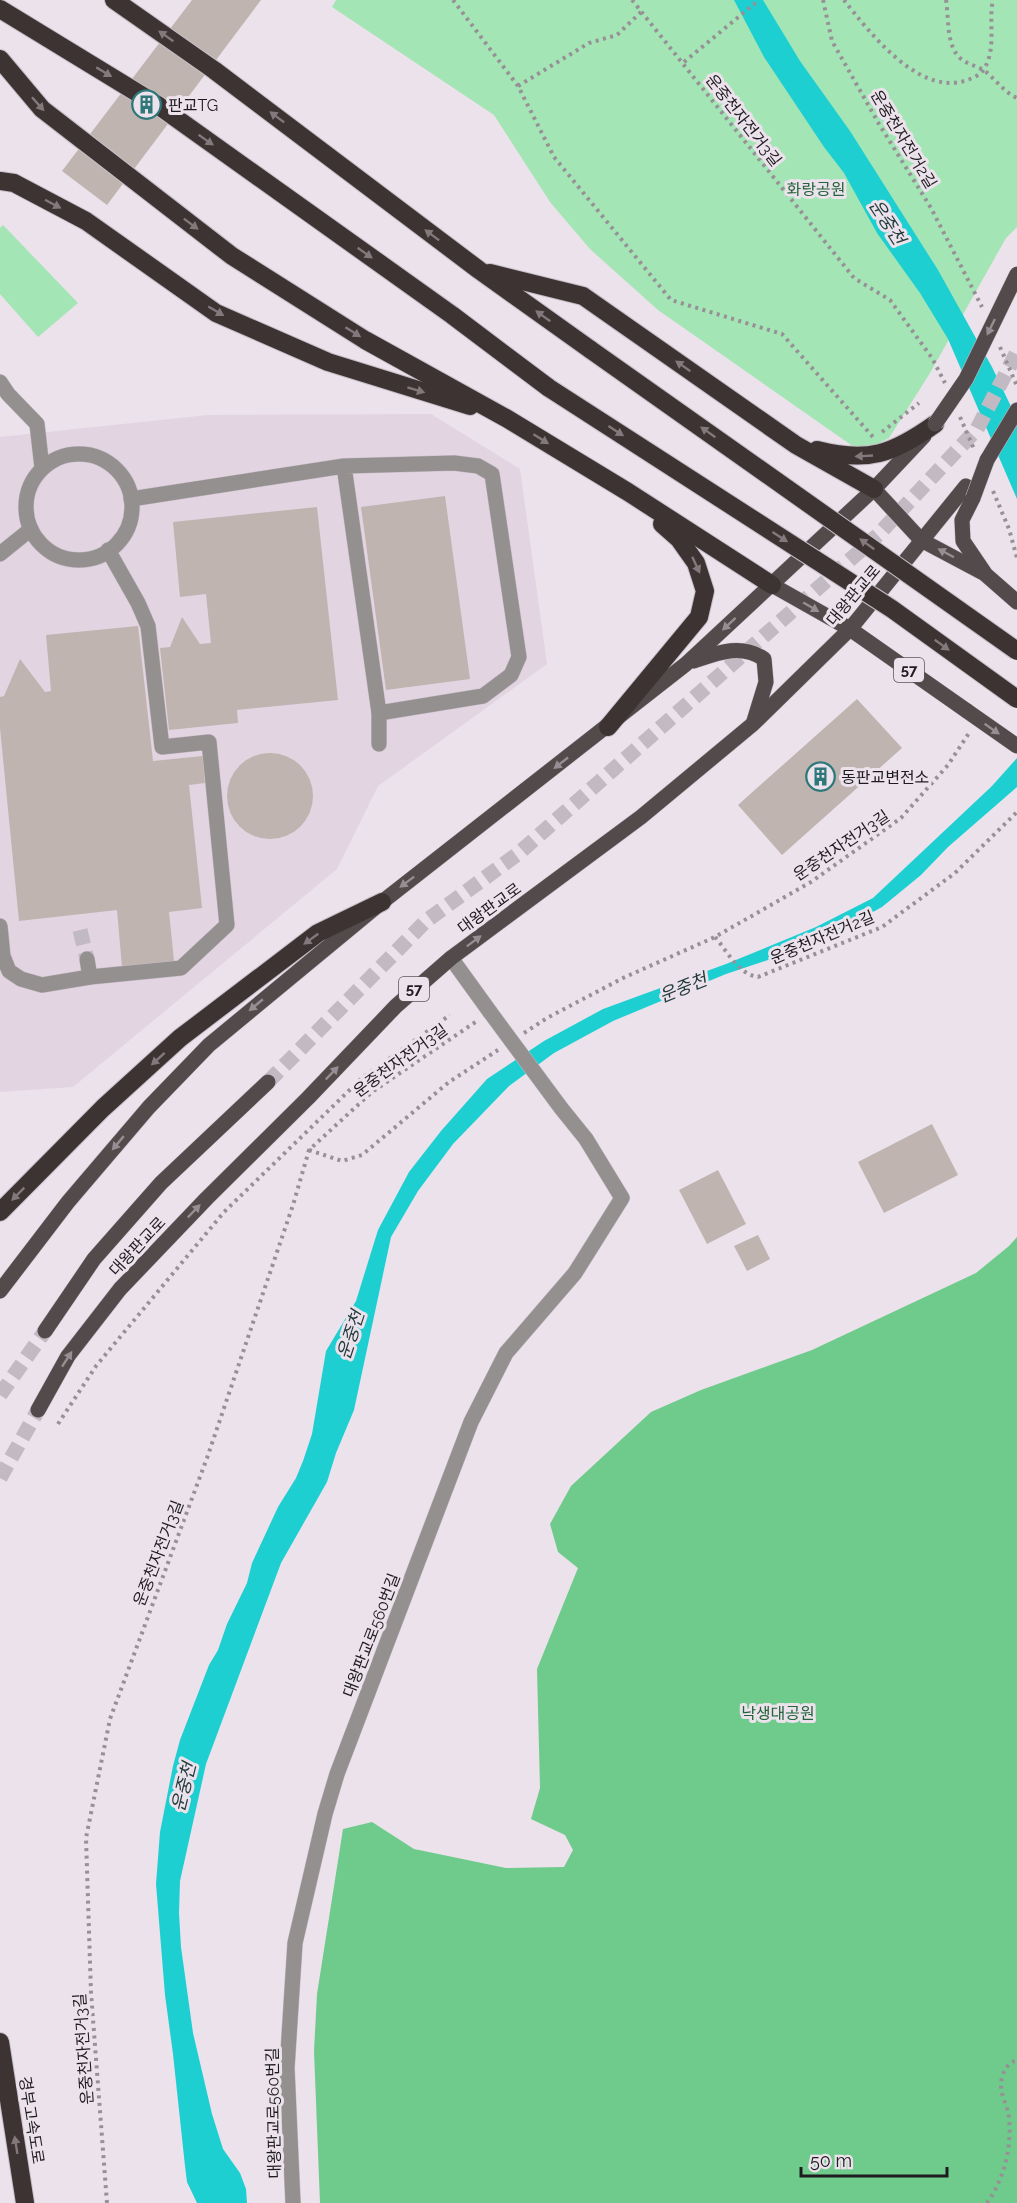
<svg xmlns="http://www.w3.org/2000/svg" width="1017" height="2203" font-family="Raleway,'Noto Sans KR',sans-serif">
<rect width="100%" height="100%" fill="#ebe2eb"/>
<polygon fill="#e3d4e2" points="431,414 520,469 547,664 378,786 337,869 73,1087 0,1092 0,437 208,415"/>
<g fill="#a3e5b4">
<polygon points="336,0 1017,0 1017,227 1006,238 930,373 889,438 869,448 854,447 658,310 590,249 550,202 494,115 332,7"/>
<polygon points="3,225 78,303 38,337 0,294 0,228"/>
</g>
<polygon fill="#6fcb8b" points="1017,1237 1017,2203 320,2203 314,2051 317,1994 343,1829 372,1822 414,1849 506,1868 564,1867 573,1850 565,1835 531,1819 540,1788 537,1669 578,1568 558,1552 550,1524 571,1486 651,1412 701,1390 812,1350 976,1273 1009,1246"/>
<g fill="#1ecfd2">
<polygon points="734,0 763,0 800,61 850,131 938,270 992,367 1017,419 1017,499 948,339 920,293 877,233 844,173 824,147 764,57"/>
<polygon points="1017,758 1017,787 948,847 921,875 882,907 853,923 786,954 726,974 613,1021 554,1053 509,1086 453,1144 418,1191 391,1237 354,1410 336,1453 327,1482 281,1563 206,1764 180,1881 179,1913 181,1947 193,2033 212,2114 223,2149 240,2173 246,2189 247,2203 197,2203 187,2182 185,2166 173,2054 165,1995 156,1884 160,1832 173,1766 180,1740 209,1665 218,1650 227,1624 247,1583 252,1563 278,1507 296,1478 303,1461 312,1434 326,1351 356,1301 378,1230 409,1172 441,1131 487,1079 544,1041 603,1009 726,964 816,927 873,898 992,786"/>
</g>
<g fill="#bfb4af">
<polygon points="192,0 261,0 107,205 62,171"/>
<polygon points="445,496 470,679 386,690 361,507"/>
<polygon points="317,507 338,700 237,710 238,723 169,730 160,648 170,647 182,617 200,644 211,643 206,594 180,597 173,522"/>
<polygon points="138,626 153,761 203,756 205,783 189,785 202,908 169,912 174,961 122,967 117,910 19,921 0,728 0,697 4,696 20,659 45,692 51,691 46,635"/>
<polygon points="857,699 902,748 782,855 738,805"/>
<circle cx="270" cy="796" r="43"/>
<polygon points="932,1124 958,1175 884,1213 858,1162"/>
<polygon points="718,1170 746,1224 707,1244 679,1190"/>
<polygon points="758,1235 770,1259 747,1271 734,1246"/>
</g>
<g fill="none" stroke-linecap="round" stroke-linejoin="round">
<polyline stroke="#c2bac2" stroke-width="15" stroke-dasharray="15 8" stroke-linecap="butt" points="80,930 87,959"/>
<g stroke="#c2bac2" stroke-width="15" stroke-dasharray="15 8" stroke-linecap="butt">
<polyline points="268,1082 426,921 519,853 878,535 977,429 1017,352"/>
<polyline points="0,1395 45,1331"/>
<polyline points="0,1478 38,1410"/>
</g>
<defs>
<g id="minor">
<polyline points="0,382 8,394 37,424 42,468"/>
<circle cx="79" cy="507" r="53"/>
<polyline points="131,499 344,466 379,713 483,696 511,675 519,657 492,474 478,466 454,463 344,466"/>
<polyline points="0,554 31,529"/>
<polyline points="379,713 379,744"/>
<polyline points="0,926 3,956 9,971 21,979 42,985 90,977 181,968 227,925 209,742 162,747 148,626 138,603 108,550"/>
<polyline points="451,958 490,1012"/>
<polyline points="87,959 90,977"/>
<polyline points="293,2203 287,2068 295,1943 325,1814 337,1774 471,1422 506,1353 575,1273 622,1198 586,1139"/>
</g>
<g id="major">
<polyline points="987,460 1017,410"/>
<polyline points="874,489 921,540 985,574 1017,602"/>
<polyline points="973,498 962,520 963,541 984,572"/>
<polyline points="772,585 850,629 967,711"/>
<path d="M694 661C717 653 741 643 764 659L766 682 754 721"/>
<polyline points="0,1291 68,1202 149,1107 209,1045 382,902 686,664 874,489 924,436"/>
<polyline points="45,1331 94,1259 161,1183 268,1082"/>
<polyline points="38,1410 68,1356 120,1289 207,1198 308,1098 396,1006 451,958 641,817 753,724 850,629 966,486"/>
</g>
<g id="highway">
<polyline points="114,0 214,70 479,270 591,350"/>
<polyline points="0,9 159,106 452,315 549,388"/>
<polyline points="0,59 42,109 232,256 365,340 506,418 628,492 772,585"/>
<polyline points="0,181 14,183 86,221 216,313 328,362 470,406"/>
<polyline points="490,273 583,296 796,445 874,489"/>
<path d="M817 450C868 463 893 454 935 424"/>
<polyline points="608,727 699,617 705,591 696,563 679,539 662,524"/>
<polyline points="0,1212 103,1108 180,1038 318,933 382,902"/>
<polyline points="0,2042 25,2203"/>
</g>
</defs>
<use href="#minor" stroke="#c6bec6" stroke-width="16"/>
<use href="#major" stroke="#c6bec6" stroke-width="16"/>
<use href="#highway" stroke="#c6bec6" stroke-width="20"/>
<g stroke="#979097" stroke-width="4" stroke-dasharray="3 4.5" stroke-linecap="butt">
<polyline points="453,0 518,86 554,157 671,300 782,334 873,437"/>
<polyline points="632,0 854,278 890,300 932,358 945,383"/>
<polyline points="823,0 832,41 879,124 931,208 982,307"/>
<path d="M844 0C869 32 915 91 960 82 969 80 980 76 984 69 997 48 988 22 993 0"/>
<path d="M946 0C949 18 946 45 960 58 968 65 978 66 985 71 996 80 1004 92 1017 98"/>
<polyline points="684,62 759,0"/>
<polyline points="518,86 589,43 617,35 641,12"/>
<polyline points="1000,347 1017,386"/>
<polyline points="960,417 974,449"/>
<polyline points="882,432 919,403"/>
<polyline points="993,491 1009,529 1017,558"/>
<path d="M715 937C728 952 738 974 758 977L882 927 955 873 1017 812"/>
<polyline points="524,1033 547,1018 623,978 715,937 811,882 901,818 948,765 969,733"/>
<polyline points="309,1150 342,1161 362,1155 449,1082 498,1050"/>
<polyline points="58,1424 96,1366 224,1212 362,1078 450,1015"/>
<polyline points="107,2203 91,1993 86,1838 110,1719 207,1458 293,1205 309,1150 372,1092 477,1021"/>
<path d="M987 2203C1004 2179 1012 2148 1009 2118 1008 2107 1001 2096 1001 2086 1001 2075 1006 2063 1017 2060"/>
</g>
<use href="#minor" stroke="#959090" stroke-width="15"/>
<use href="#major" stroke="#534a4b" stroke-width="15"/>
<use href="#highway" stroke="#3d3333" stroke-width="18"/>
<defs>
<polyline id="minor-bridge" points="490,1012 561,1108 586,1139"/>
<g id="major-bridge">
<polyline points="935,424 966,379 1017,274"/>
<polyline points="973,498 987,460"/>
<polyline points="967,711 1017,746"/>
</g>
<g id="highway-bridge">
<polyline points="591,350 1017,651"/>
<polyline points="549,388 892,609 1017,699"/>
</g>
</defs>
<use href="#minor-bridge" stroke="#c6bec6" stroke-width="16" stroke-linecap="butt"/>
<use href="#major-bridge" stroke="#c6bec6" stroke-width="16" stroke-linecap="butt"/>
<use href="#highway-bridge" stroke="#c6bec6" stroke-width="20" stroke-linecap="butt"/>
<use href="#minor-bridge" stroke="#959090" stroke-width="15"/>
<use href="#major-bridge" stroke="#534a4b" stroke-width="15"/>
<use href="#highway-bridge" stroke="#3d3333" stroke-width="18"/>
</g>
<defs><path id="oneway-solid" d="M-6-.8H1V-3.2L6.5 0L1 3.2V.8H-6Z" transform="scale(1.5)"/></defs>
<g fill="#83797d">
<use href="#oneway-solid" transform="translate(166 36) rotate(-145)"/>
<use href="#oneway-solid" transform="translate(104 72) rotate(31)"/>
<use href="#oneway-solid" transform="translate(38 104) rotate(48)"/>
<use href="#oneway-solid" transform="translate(277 117) rotate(-143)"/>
<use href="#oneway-solid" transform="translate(206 140) rotate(35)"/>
<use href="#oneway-solid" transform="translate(53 204) rotate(28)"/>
<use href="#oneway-solid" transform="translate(191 224) rotate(37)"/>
<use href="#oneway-solid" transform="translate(432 235) rotate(-143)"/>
<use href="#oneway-solid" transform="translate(365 253) rotate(35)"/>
<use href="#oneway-solid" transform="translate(216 311) rotate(30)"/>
<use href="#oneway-solid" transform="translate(543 316) rotate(-144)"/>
<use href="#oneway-solid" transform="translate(353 332) rotate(32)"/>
<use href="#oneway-solid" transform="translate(683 366) rotate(-145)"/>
<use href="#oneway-solid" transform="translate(416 390) rotate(17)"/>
<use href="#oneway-solid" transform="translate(616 431) rotate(33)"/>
<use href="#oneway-solid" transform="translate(708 432) rotate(-145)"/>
<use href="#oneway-solid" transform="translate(541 439) rotate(32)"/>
<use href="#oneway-solid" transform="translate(864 456) rotate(177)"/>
<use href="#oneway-solid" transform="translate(780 537) rotate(33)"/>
<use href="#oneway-solid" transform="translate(867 544) rotate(-144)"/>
<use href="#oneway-solid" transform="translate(696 565) rotate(65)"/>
<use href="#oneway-solid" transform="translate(942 645) rotate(36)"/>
<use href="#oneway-solid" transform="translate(311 939) rotate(144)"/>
<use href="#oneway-solid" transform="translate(158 1059) rotate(138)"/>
<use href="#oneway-solid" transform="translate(18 1194) rotate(135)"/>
<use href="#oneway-solid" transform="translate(16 2145) rotate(-99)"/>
</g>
<g fill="#978e93">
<use href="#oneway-solid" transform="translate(991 327) rotate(116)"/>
<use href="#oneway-solid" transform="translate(946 553) rotate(-152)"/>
<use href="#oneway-solid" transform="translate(811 607) rotate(30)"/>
<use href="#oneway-solid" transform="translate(729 624) rotate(137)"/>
<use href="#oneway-solid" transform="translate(992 729) rotate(35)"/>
<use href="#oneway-solid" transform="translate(561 763) rotate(142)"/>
<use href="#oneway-solid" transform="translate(407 882) rotate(143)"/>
<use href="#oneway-solid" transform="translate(474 941) rotate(-37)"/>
<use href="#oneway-solid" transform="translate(256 1005) rotate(140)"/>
<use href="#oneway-solid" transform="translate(332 1073) rotate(-46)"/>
<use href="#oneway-solid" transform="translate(118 1143) rotate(130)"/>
<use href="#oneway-solid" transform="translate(194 1211) rotate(-46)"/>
<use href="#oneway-solid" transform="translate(67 1359) rotate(-57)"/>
</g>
<defs>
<symbol id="building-ring" viewBox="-11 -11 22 22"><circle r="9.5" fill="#ebe2eb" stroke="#2e787a" stroke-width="1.5"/><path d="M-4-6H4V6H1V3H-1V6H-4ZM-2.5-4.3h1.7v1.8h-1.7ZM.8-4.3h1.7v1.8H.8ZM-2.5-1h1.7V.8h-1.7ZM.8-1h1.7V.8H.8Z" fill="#2e787a"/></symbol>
</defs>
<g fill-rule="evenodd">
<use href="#building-ring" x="130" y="88" width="33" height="33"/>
<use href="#building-ring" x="804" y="760" width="33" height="33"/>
</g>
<g text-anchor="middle" stroke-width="6" stroke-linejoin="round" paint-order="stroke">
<g fill="#ebe2eb" stroke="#5c575c" stroke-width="1.5">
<rect x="894" y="658" width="30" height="24" rx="4.5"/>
<rect x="399" y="977" width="30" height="24" rx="4.5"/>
</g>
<g font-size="15" font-weight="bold" fill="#1f1c1f">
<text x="909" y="675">57</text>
<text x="414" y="994">57</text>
</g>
<g font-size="16" fill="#1f1c1f" stroke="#ebe2eb" text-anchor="start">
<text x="168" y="111">판교TG</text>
<text x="841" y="783">동판교변전소</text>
</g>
<g font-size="16" fill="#1f1c1f" stroke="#ebe2eb">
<text transform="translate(744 120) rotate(52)" y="6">운중천자전거3길</text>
<text transform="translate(904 139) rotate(59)" y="6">운중천자전거2길</text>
<text transform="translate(853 595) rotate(-50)" y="6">대왕판교로</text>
<text transform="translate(841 845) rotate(-34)" y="6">운중천자전거3길</text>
<text transform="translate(489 908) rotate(-36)" y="6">대왕판교로</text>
<text transform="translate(822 937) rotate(-23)" y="6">운중천자전거2길</text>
<text transform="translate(400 1060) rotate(-36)" y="6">운중천자전거3길</text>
<text transform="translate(137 1246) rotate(-47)" y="6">대왕판교로</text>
<text transform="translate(158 1553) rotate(-69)" y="6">운중천자전거3길</text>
<text transform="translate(371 1635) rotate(-69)" y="6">대왕판교로560번길</text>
<text transform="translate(83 2049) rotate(-94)" y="6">운중천자전거3길</text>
<text transform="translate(273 2113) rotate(-91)" y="6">대왕판교로560번길</text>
<text transform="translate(32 2120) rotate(81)" y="6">경부고속도로</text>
</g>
<g font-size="16" fill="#226339" stroke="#ebe2eb">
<text x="816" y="195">화랑공원</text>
<text x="778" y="1719">낙생대공원</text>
</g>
<g font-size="18" font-style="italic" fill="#233d3e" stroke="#ebe2eb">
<text transform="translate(887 222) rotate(57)" y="6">운중천</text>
<text transform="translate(683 988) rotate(-22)" y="6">운중천</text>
<text transform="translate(351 1335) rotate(-72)" y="6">운중천</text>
<text transform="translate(184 1787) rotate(-76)" y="6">운중천</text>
</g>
</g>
<path d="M801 2167v9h146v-9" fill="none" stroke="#1f1c1f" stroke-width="3"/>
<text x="810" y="2167" font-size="18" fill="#1f1c1f" stroke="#ebe2eb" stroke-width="4.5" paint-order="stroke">50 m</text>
</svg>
